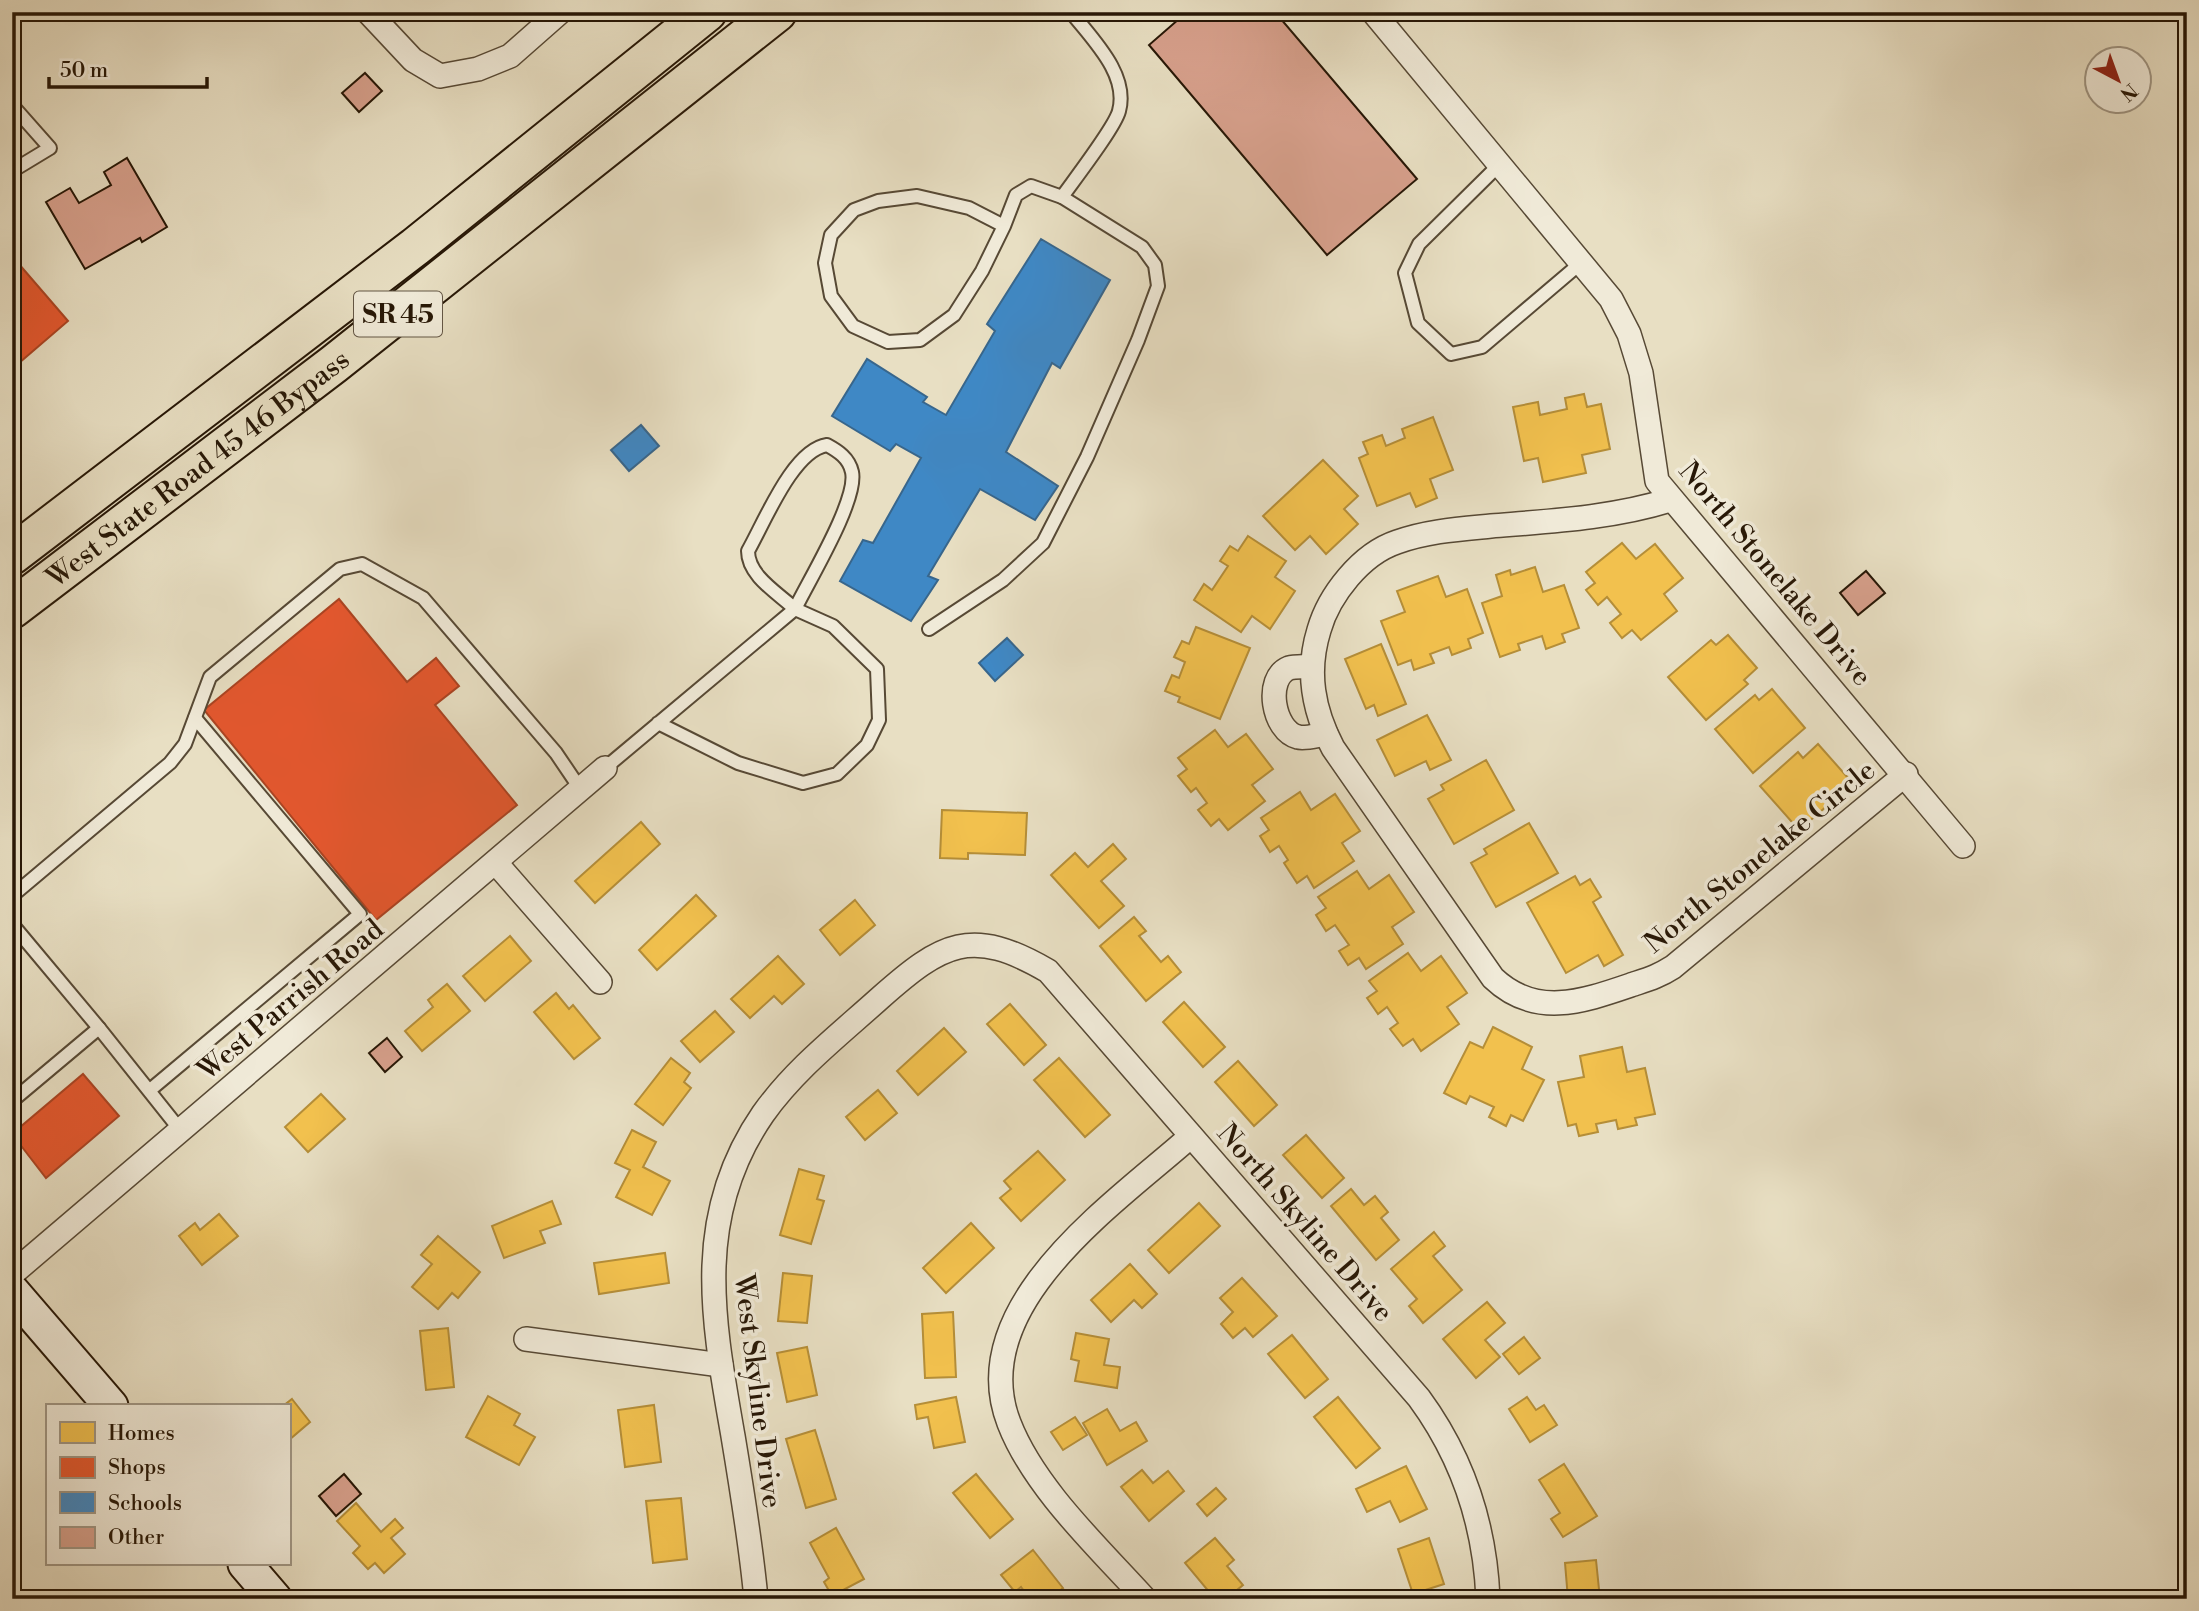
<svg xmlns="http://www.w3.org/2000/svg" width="2199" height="1611" font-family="'Libre Bodoni',serif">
<rect width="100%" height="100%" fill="#e8dfc3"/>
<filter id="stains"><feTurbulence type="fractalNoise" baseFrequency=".00286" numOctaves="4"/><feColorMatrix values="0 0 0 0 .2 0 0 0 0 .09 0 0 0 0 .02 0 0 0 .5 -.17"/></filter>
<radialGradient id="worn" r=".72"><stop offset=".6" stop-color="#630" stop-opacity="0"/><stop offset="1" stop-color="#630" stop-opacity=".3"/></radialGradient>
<g fill="#f2c14e" stroke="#b58e38" stroke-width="2">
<polygon points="1584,394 1587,407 1601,404 1610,449 1582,455 1586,473 1543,482 1538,458 1524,461 1513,407 1538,402 1540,415 1567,409 1565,398"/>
<polygon points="1433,417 1453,470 1430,479 1437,498 1416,507 1410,493 1377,506 1359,458 1368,454 1363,442 1382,435 1386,446 1405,438 1402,429"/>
<polygon points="1323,460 1358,496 1344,509 1358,524 1326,554 1310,536 1295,550 1263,516"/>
<polygon points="1248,536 1286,561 1275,577 1295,591 1270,629 1252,616 1241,632 1194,600 1204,584 1212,590 1228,566 1220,561 1230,546 1238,551"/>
<polygon points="1622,543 1636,559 1655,544 1683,578 1664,594 1677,611 1641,640 1632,630 1622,638 1610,623 1621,614 1607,597 1598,605 1586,590 1595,583 1586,572"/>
<polygon points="1535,567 1543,592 1564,585 1579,628 1562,634 1565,642 1546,649 1542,636 1518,644 1520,650 1500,657 1482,603 1502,596 1496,575 1510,570 1511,575"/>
<polygon points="1438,576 1446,597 1467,589 1483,633 1468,639 1471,648 1452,655 1449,647 1430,654 1434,663 1414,670 1411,660 1398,665 1381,621 1405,612 1397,591"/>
<polygon points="1196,627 1250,648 1220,719 1178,702 1180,697 1165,691 1172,675 1179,678 1185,662 1174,657 1182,641 1189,644"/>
<polygon points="1728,635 1757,668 1744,680 1748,684 1706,720 1668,677 1711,640 1716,645"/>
<polygon points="1381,644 1406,704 1378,716 1374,705 1366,709 1345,659"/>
<polygon points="1772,689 1805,728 1753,773 1715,729 1755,695 1759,700"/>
<polygon points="1427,715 1451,760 1430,770 1426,761 1395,776 1377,740"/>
<polygon points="1215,730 1228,747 1246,734 1273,769 1252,785 1265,801 1228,830 1219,819 1211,826 1198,810 1207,803 1196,788 1191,792 1178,776 1187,769 1178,758"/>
<polygon points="1818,744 1849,779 1838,788 1842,793 1799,830 1760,786 1798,752 1803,758"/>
<polygon points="1486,760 1514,810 1454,844 1428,799 1444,790 1441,785"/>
<polygon points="1300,792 1311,810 1335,794 1360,831 1342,843 1354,861 1314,888 1307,876 1297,883 1284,863 1288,860 1279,846 1270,852 1260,836 1269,830 1261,818"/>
<polygon points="942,810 1027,813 1025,855 968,853 968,859 940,858"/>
<polygon points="641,822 660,844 595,903 575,881"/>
<polygon points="1529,823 1558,873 1496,907 1471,863 1487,854 1484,849"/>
<polygon points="1113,844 1126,859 1101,881 1124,906 1099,928 1051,875 1075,853 1088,867"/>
<polygon points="1357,871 1369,889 1389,875 1414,912 1392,927 1403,944 1366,969 1359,958 1348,965 1339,951 1349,945 1335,925 1326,931 1316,915 1326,908 1318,897"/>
<polygon points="1575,876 1580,885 1590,879 1601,897 1593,902 1623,955 1604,966 1598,955 1566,973 1527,903"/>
<polygon points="696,895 716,916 657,970 639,950"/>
<polygon points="855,900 875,925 840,955 820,930"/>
<polygon points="1134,917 1146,931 1139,936 1161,962 1168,956 1181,972 1146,1001 1100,946"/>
<polygon points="510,936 531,961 485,1001 463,976"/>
<polygon points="1408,953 1421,971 1441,956 1467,993 1447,1007 1459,1024 1421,1051 1413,1039 1403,1046 1390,1029 1398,1023 1387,1007 1378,1014 1367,998 1377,991 1369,981"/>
<polygon points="778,956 804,984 782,1004 774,996 750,1018 731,999"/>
<polygon points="447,984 470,1011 422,1051 405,1031 433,1007 428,1000"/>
<polygon points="556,993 569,1009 573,1005 600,1038 574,1059 534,1012"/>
<polygon points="1184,1002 1225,1047 1203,1067 1163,1022"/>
<polygon points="1010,1004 1046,1045 1024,1065 987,1024"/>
<polygon points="715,1011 734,1032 700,1062 681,1041"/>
<polygon points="1493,1027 1532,1047 1522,1069 1544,1080 1523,1121 1511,1115 1506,1126 1489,1117 1494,1107 1470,1096 1466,1104 1444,1093 1470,1042 1483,1048"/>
<polygon points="944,1028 966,1052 918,1095 897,1071"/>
<polygon points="1622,1047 1627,1072 1645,1068 1655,1114 1635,1118 1637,1125 1618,1129 1616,1120 1596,1124 1598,1132 1579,1136 1576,1124 1568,1126 1558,1082 1584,1077 1580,1056"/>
<polygon points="671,1058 690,1073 684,1082 691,1088 663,1125 635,1104"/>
<polygon points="1059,1058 1110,1115 1085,1137 1034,1080"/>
<polygon points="1238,1061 1277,1105 1254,1126 1215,1082"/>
<polygon points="878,1090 897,1113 865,1140 846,1117"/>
<polygon points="321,1094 345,1119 308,1152 285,1127"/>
<polygon points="632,1130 656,1142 643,1167 670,1181 652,1215 616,1197 630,1170 615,1163"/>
<polygon points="1306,1135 1344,1178 1322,1198 1283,1155"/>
<polygon points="1038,1151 1065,1180 1021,1221 1000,1198 1011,1189 1004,1181"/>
<polygon points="799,1169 824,1176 817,1199 824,1201 811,1244 780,1235"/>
<polygon points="1351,1189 1364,1205 1375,1196 1388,1212 1381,1218 1399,1240 1376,1260 1331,1206"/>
<polygon points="552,1201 561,1224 540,1231 545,1243 504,1258 492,1226"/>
<polygon points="1199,1203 1220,1226 1169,1273 1148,1250"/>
<polygon points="219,1214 238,1236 202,1265 179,1236 195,1223 200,1230"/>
<polygon points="971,1223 994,1248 946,1293 923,1268"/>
<polygon points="1434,1232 1445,1246 1433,1256 1462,1290 1423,1323 1409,1306 1417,1299 1391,1269"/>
<polygon points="438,1236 480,1272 458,1298 452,1293 438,1309 412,1287 432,1264 421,1255"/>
<polygon points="665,1253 669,1283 599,1294 594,1263"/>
<polygon points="1130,1264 1157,1294 1142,1308 1134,1300 1111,1322 1091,1300"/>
<polygon points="783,1273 812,1276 807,1323 778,1321"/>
<polygon points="1242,1278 1277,1316 1253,1337 1245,1328 1233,1338 1221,1324 1233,1312 1220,1298"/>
<polygon points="1487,1302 1505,1323 1485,1340 1500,1357 1476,1378 1443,1339"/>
<polygon points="953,1312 956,1377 925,1378 922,1314"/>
<polygon points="448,1328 454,1387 426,1390 420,1331"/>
<polygon points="1076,1333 1109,1339 1104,1365 1120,1367 1117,1388 1075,1381 1079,1361 1071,1359"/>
<polygon points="1292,1335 1328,1379 1305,1398 1268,1354"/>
<polygon points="1524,1337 1540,1358 1519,1374 1503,1354"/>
<polygon points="807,1347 817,1395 787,1402 777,1353"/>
<polygon points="488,1396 520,1414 514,1425 535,1437 519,1465 466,1437"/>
<polygon points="956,1397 965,1442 934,1448 928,1417 917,1419 915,1405"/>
<polygon points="1338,1397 1380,1448 1356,1468 1314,1417"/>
<polygon points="1527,1397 1536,1410 1544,1405 1557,1425 1530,1442 1509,1409"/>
<polygon points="292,1399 310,1422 289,1440 289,1406 283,1406"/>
<polygon points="654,1405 661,1462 625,1467 618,1410"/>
<polygon points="1107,1409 1120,1431 1136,1422 1147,1441 1107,1465 1083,1423"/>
<polygon points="1075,1417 1087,1435 1063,1450 1051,1432"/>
<polygon points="815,1430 836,1499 806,1508 786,1439"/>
<polygon points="1564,1464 1597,1516 1563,1537 1551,1519 1560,1513 1539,1480"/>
<polygon points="1406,1466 1427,1509 1400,1522 1390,1501 1367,1512 1356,1489"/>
<polygon points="1142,1470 1153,1483 1168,1471 1184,1491 1149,1521 1121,1487"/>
<polygon points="976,1474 1013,1519 990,1538 953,1493"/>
<polygon points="1216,1488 1226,1499 1207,1516 1197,1504"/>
<polygon points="681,1498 687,1559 653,1563 646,1501"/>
<polygon points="356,1503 381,1532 395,1519 403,1528 391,1538 405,1554 384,1573 375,1563 368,1569 353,1553 360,1546 337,1521"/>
<polygon points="836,1528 864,1579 832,1596 824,1582 829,1578 810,1543"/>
<polygon points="1215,1538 1234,1560 1227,1566 1243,1585 1226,1599 1215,1599 1185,1563"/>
<polygon points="1429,1538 1444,1584 1413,1594 1398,1549"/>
<polygon points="1033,1550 1063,1588 1050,1599 1030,1599 1021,1587 1015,1592 1001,1575"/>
<polygon points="1596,1560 1600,1599 1568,1599 1565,1563"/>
<polygon points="700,1592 701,1599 664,1599 663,1595"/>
</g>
<g fill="#e4572e" stroke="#ab4422" stroke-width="2">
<polygon points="12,256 68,321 12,369"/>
<polygon points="339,599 407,682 436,658 459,686 435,705 517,805 376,920 204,710"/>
<polygon points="83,1074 119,1116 46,1178 12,1134"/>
</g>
<g fill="#3f88c5" stroke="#38668c" stroke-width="2">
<polygon points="1041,239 1110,280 1060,368 1052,363 1006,452 1058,486 1035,520 980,489 928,576 938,580 911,621 840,581 863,540 873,543 921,458 896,444 890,451 832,416 867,359 927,397 923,402 946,415 995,331 987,324"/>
<polygon points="641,425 659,446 629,471 611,450"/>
<polygon points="1007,638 1023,655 995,681 979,663"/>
</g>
<g fill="#d7a08c" stroke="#271706" stroke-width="2">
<polygon points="1187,12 1275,12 1417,179 1327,255 1149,45"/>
<polygon points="365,73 382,91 359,112 342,93"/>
<polygon points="127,158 167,227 142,242 140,238 85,269 46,202 70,188 79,203 111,185 104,172"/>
<polygon points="1866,571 1885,593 1858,615 1840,593"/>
<polygon points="387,1038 402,1057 385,1072 369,1053"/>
<polygon points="344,1474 361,1494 336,1516 319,1496"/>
</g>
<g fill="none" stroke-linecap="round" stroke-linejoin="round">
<defs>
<g id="lane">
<polyline points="12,105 50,148 12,171"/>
<polyline points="1500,164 1419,244 1405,273 1418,323 1451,354 1482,347 1582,262"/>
<polyline points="1004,226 969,208 917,196 878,201 854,210 831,235 825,263 831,296 853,326 888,342 920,340 954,315 982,271 1004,226 1016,195 1031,186 1062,197"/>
<path d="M827 445C838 451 849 458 852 472 858 500 809 580 795 609 778 593 748 576 748 551 765 521 793 450 827 445Z"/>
<path d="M929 629 1003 580 1043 543 1087 457 1138 340 1158 286 1155 265 1142 247 1062 197C1074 180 1115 127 1119 111 1129 74 1092 39 1071 12"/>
<polyline points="605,768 795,609 833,626 877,669 879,720 867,745 837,774 803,783 738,763 658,723"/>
<polyline points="12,896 170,763 185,744 210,677 340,569 362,564 423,598 556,753 579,787"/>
<polyline points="12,924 99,1028"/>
<polyline points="150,1090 360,914 195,718"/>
<polyline points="12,1101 99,1028 181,1131"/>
</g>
<g id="street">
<polyline points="368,12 413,60 440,76 478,69 510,56 560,12"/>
<polyline points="1373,12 1611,299 1629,334 1641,373 1657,481 1963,846"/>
<path d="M1670 500C1612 518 1552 521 1491 526 1460 529 1428 531 1397 542 1361 554 1329 595 1319 630 1306 672 1313 710 1333 748L1493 978C1536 1019 1584 1001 1634 984 1649 979 1659 976 1673 967L1906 774"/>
<path d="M1312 667C1305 667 1296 666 1289 668 1264 678 1273 731 1298 737 1305 739 1318 735 1326 734"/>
<polyline points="496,863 600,982"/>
<polyline points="12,1274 605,768"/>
<polyline points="526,1339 721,1365"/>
<path d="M756 1599C751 1544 742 1490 733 1436 713 1321 692 1217 763 1114 795 1069 839 1035 880 998 942 943 971 926 1048 971L1419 1398C1463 1458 1485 1524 1488 1599"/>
<path d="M1145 1599C1099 1548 1034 1488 1009 1423 963 1305 1117 1202 1191 1136"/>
</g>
<g id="secondary">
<polyline points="12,1291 111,1406"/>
<polyline points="245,1564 275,1599"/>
</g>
<g id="highway">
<polyline points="12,555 415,247 707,12"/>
<path id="s1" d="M12 609 334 364 777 12"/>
</g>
</defs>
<use href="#lane" stroke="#574935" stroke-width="16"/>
<use href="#street" stroke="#574935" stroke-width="26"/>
<use href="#secondary" stroke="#271706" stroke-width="37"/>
<use href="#highway" stroke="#271706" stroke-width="42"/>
<use href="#lane" stroke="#f0ead8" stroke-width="12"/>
<use href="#street" stroke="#f0ead8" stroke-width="23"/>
<use href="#secondary" stroke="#f0ead8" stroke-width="33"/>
<use href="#highway" stroke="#e8dfc3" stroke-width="38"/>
</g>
<g text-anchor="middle" stroke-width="7" stroke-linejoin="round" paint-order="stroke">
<rect fill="#f0ead8" stroke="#635645" stroke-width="2" x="354" y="291.5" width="88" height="45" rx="5"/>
<g font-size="26" font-weight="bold" fill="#271706">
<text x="398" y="323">SR 45</text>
</g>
<g font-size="28" fill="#271706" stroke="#f0ead8">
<text dy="10" stroke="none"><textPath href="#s1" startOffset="233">West State Road 45 46 Bypass</textPath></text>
<text transform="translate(1776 573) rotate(50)" y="10">North Stonelake Drive</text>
<text transform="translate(1759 856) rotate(-39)" y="10">North Stonelake Circle</text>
<text transform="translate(290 999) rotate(-40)" y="10">West Parrish Road</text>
<text transform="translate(1306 1222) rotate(49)" y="10">North Skyline Drive</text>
<text transform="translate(759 1391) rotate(83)" y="10">West Skyline Drive</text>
</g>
</g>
<rect width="2199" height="1611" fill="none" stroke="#e8dfc3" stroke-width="42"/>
<rect x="14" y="14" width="2171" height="1583" fill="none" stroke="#271706" stroke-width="3.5"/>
<rect x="21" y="21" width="2157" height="1569" fill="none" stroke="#271706" stroke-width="2"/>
<rect x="46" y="1404" width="245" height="161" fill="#f0ead8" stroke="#a09684" stroke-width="2"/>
<rect x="60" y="1422" width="35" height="21" fill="#f2c14e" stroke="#a09684" stroke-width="2"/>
<text x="108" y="1440" font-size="21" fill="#271706">Homes</text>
<rect x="60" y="1457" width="35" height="21" fill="#e4572e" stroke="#a09684" stroke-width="2"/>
<text x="108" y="1474" font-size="21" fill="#271706">Shops</text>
<rect x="60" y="1492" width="35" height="21" fill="#3f88c5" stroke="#a09684" stroke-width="2"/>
<text x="108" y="1510" font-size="21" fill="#271706">Schools</text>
<rect x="60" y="1527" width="35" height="21" fill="#d7a08c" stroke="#a09684" stroke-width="2"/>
<text x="108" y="1544" font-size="21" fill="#271706">Other</text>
<g transform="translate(2118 80) rotate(139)"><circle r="33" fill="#f0ead8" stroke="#a09684" stroke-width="2"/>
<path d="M0-5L12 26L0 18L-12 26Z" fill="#8f2418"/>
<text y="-10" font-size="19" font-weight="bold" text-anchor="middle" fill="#271706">N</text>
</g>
<path d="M49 77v10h158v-10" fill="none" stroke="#271706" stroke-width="3.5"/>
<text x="60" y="77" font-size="21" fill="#271706" stroke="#f0ead8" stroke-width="5" paint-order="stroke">50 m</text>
<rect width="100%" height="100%" filter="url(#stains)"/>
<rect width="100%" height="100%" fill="url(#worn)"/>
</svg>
